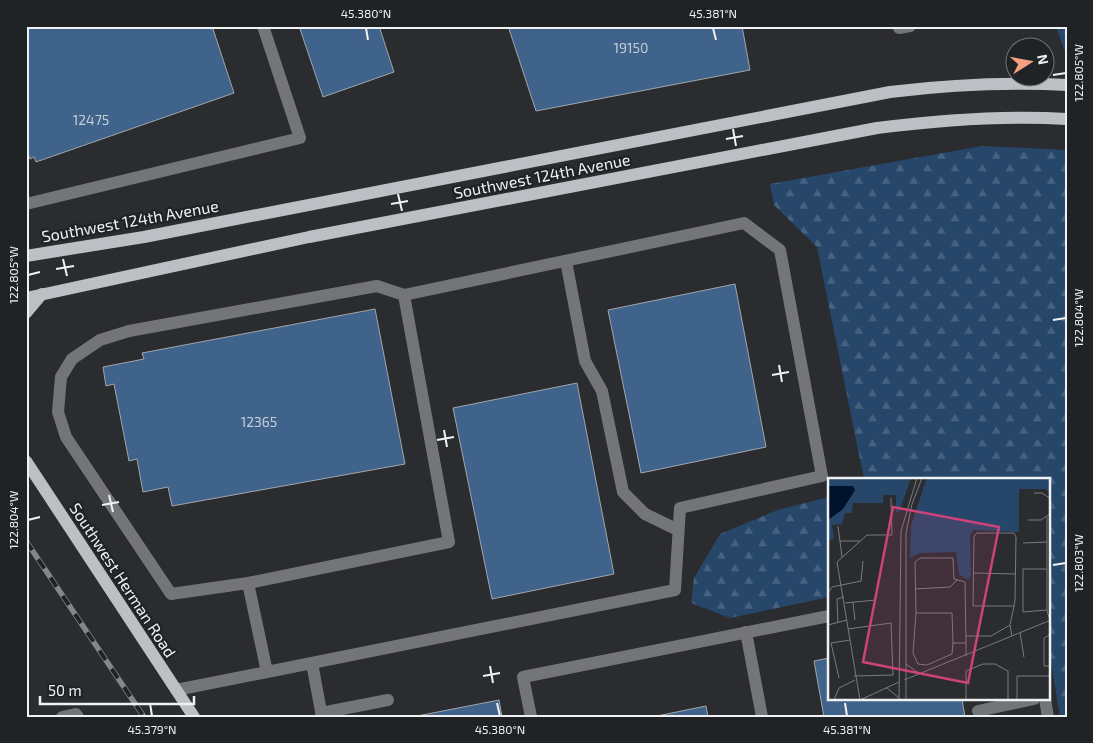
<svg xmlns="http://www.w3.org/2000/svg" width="1093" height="743" font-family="'Exo 2',sans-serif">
<defs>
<pattern id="forest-firs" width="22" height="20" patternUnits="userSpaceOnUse" patternTransform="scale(1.25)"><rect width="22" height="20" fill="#27476a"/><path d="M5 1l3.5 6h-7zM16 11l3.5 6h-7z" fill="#476280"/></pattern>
<pattern id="wetland-marsh" width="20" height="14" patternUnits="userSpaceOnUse" patternTransform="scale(1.25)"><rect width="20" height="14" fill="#27476a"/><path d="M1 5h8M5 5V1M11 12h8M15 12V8" fill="none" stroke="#476280"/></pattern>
</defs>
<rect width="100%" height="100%" fill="#2a2c30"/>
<g fill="url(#forest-firs)">
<polygon points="982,146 1067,150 1067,717 1060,717 1049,649 1049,479 864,479 817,247 774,205 770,184"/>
<polygon points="829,497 829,597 730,618 691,603 694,578 720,534 778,510"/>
</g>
<polygon fill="url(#wetland-marsh)" points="1067,27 1067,50 1064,49 1057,29"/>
<g fill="#3f638a" stroke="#a3a6aa">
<polygon points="26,26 212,26 234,93 36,162 34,157 30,159 26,148"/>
<polygon points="299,26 379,26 394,72 323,97"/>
<polygon points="508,26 742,26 750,70 536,111"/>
<polygon points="735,284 766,447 641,473 608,310"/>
<polygon points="375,309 405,464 172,506 168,487 143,492 137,459 129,461 114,384 106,386 103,367 144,359 142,353"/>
<polygon points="577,383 614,574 492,599 453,408"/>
<polygon points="829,658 829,699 962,699 965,717 824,717 814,661"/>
<polygon points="499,700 502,717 412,717"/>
<polygon points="706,706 708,717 652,717"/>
</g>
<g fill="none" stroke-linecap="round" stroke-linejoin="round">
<g stroke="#747577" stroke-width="12">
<polyline points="899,26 899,28 910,26"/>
<polyline points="26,204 300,138 263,26"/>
<polyline points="566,261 585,361 602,391 623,492 645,514 678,530"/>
<polyline points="248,583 171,594 66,437 58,412 61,377 72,359 100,340 129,331 377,286 404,295"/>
<polyline points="746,632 762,717"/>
<polyline points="312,663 322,717"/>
<polyline points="176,690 267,672 248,583 449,542 404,295 744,223 780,250 822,476 680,508 675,590 267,672"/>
<polyline points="1045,699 1048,717"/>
<polyline points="978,711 1034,699"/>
<polyline points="321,713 388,700"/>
<polyline points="62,717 76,714 78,717"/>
<polyline points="531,717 523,677 829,616"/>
</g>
<g stroke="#bcbfc3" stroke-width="12">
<path d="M26 256 144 237 890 92C949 85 1008 82 1067 85"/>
<path d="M26 298 309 237 877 128C940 120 1003 115 1067 119"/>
<polyline points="26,313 42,294"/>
<polyline points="26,461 194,717"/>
</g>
<defs>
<polyline id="rail" points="26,541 144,717"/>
</defs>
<use href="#rail" stroke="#848689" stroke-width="5.5"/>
<use href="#rail" stroke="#202326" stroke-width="4" stroke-dasharray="11" stroke-linecap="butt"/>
</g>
<path fill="none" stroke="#eff1f3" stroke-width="2" d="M366 28 368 40M713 28 716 40M1053 75 1066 73M733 129 736 146M726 139 743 136M398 194 402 211M391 204 408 201M63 259 67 276M56 269 74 266M28 275 40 272M1053 320 1066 318M779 365 782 382M772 375 789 372M444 430 447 447M437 440 454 437M109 495 113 512M102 505 119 502M28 520 40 517M1053 565 1066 563M490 666 493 683M483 676 500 673M150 703 152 716M497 703 500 716M845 703 847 716"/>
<g text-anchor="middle" stroke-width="4.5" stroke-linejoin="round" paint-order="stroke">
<g font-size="14" fill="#c3ced9">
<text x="631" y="53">19150</text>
<text x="91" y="125">12475</text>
<text x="259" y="427">12365</text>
</g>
<g font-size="16" fill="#eff1f3" stroke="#202326">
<text transform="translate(542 176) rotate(-11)" y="6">Southwest 124th Avenue</text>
<text transform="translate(130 221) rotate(-10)" y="6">Southwest 124th Avenue</text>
<text transform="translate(123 580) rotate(57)" y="6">Southwest Herman Road</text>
</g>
</g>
<g transform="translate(828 478)">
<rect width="222" height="222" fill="#2a2c30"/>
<path d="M95 11H191V54L146 52 142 57 143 97 140 102 131 96 128 74 92 75 82 80 83 48Z" fill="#27476a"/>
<path d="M0 0H83L71 34H68V17H55V25H25L24 35H17L14 46 4 47 6 61 0 62ZM99 0H222V15L217 11H95Z" fill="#27476a"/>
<path d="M0 8H25L27 12 15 31 0 42Z" fill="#00112b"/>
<path fill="none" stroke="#797b7e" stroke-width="1" d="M206 15H214L223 21M219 39V133L222 142M200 42H213L223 35M10 48 14 79M12 63H32M195 65 219 64M145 95 188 96M87 111 122 109 129 102M0 115 4 109 33 103 35 83M17 125 48 122M25 125 27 142M219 132 195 134V91H219M88 135 85 175 90 186 99 187 124 176 125 165M10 145 9 121 16 119M0 147 19 142M20 151 63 145 65 197 26 198M192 155 196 179M223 156 216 160V188H223M138 158H163L182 147M184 158 182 147 186 128 187 122 188 59 186 55H149L146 58 145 128H186M138 178V165H125L124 135H88L87 84 92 80H125L126 101 137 104 138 165M78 186 92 196M11 200 3 165 22 162M76 202 223 142M59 210 71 220M6 222 11 210 27 202M32 222 9 84 39 57H64L63 20M32 222 71 204M71 222 73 53 89 0M78 222V55L84 26 94 0M138 222V193L155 186H167L180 193V222M189 222V198H223"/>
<path fill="#cb4379" fill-opacity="0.15" stroke="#cb4379" stroke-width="2.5" d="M65 29 171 49 140 205 35 184Z"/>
<rect width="222" height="222" fill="none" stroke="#eff1f3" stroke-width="2.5"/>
</g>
<rect width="1093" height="743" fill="none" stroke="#202326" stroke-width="55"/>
<g transform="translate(1030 62) rotate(79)"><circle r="24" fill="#202326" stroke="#737578"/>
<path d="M0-4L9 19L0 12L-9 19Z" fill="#f2a080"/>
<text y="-8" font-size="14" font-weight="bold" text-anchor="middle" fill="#eff1f3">N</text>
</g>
<path d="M40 696v8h154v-8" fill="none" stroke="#eff1f3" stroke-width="2.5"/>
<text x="48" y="696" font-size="15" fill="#eff1f3" stroke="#202326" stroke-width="4" paint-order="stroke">50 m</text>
<rect x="28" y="28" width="1038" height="688" fill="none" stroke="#eff1f3" stroke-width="2"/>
<g font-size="12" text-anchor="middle" fill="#eff1f3">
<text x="366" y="18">45.380°N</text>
<text x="713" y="18">45.381°N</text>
<text transform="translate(1079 73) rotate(-90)" y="4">122.805°W</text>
<text transform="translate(14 275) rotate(-90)" y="4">122.805°W</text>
<text transform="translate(1079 318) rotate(-90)" y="4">122.804°W</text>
<text transform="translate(14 520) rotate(-90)" y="4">122.804°W</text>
<text transform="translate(1079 563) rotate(-90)" y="4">122.803°W</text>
<text x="152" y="734">45.379°N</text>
<text x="500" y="734">45.380°N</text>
<text x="847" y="734">45.381°N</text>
</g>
</svg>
